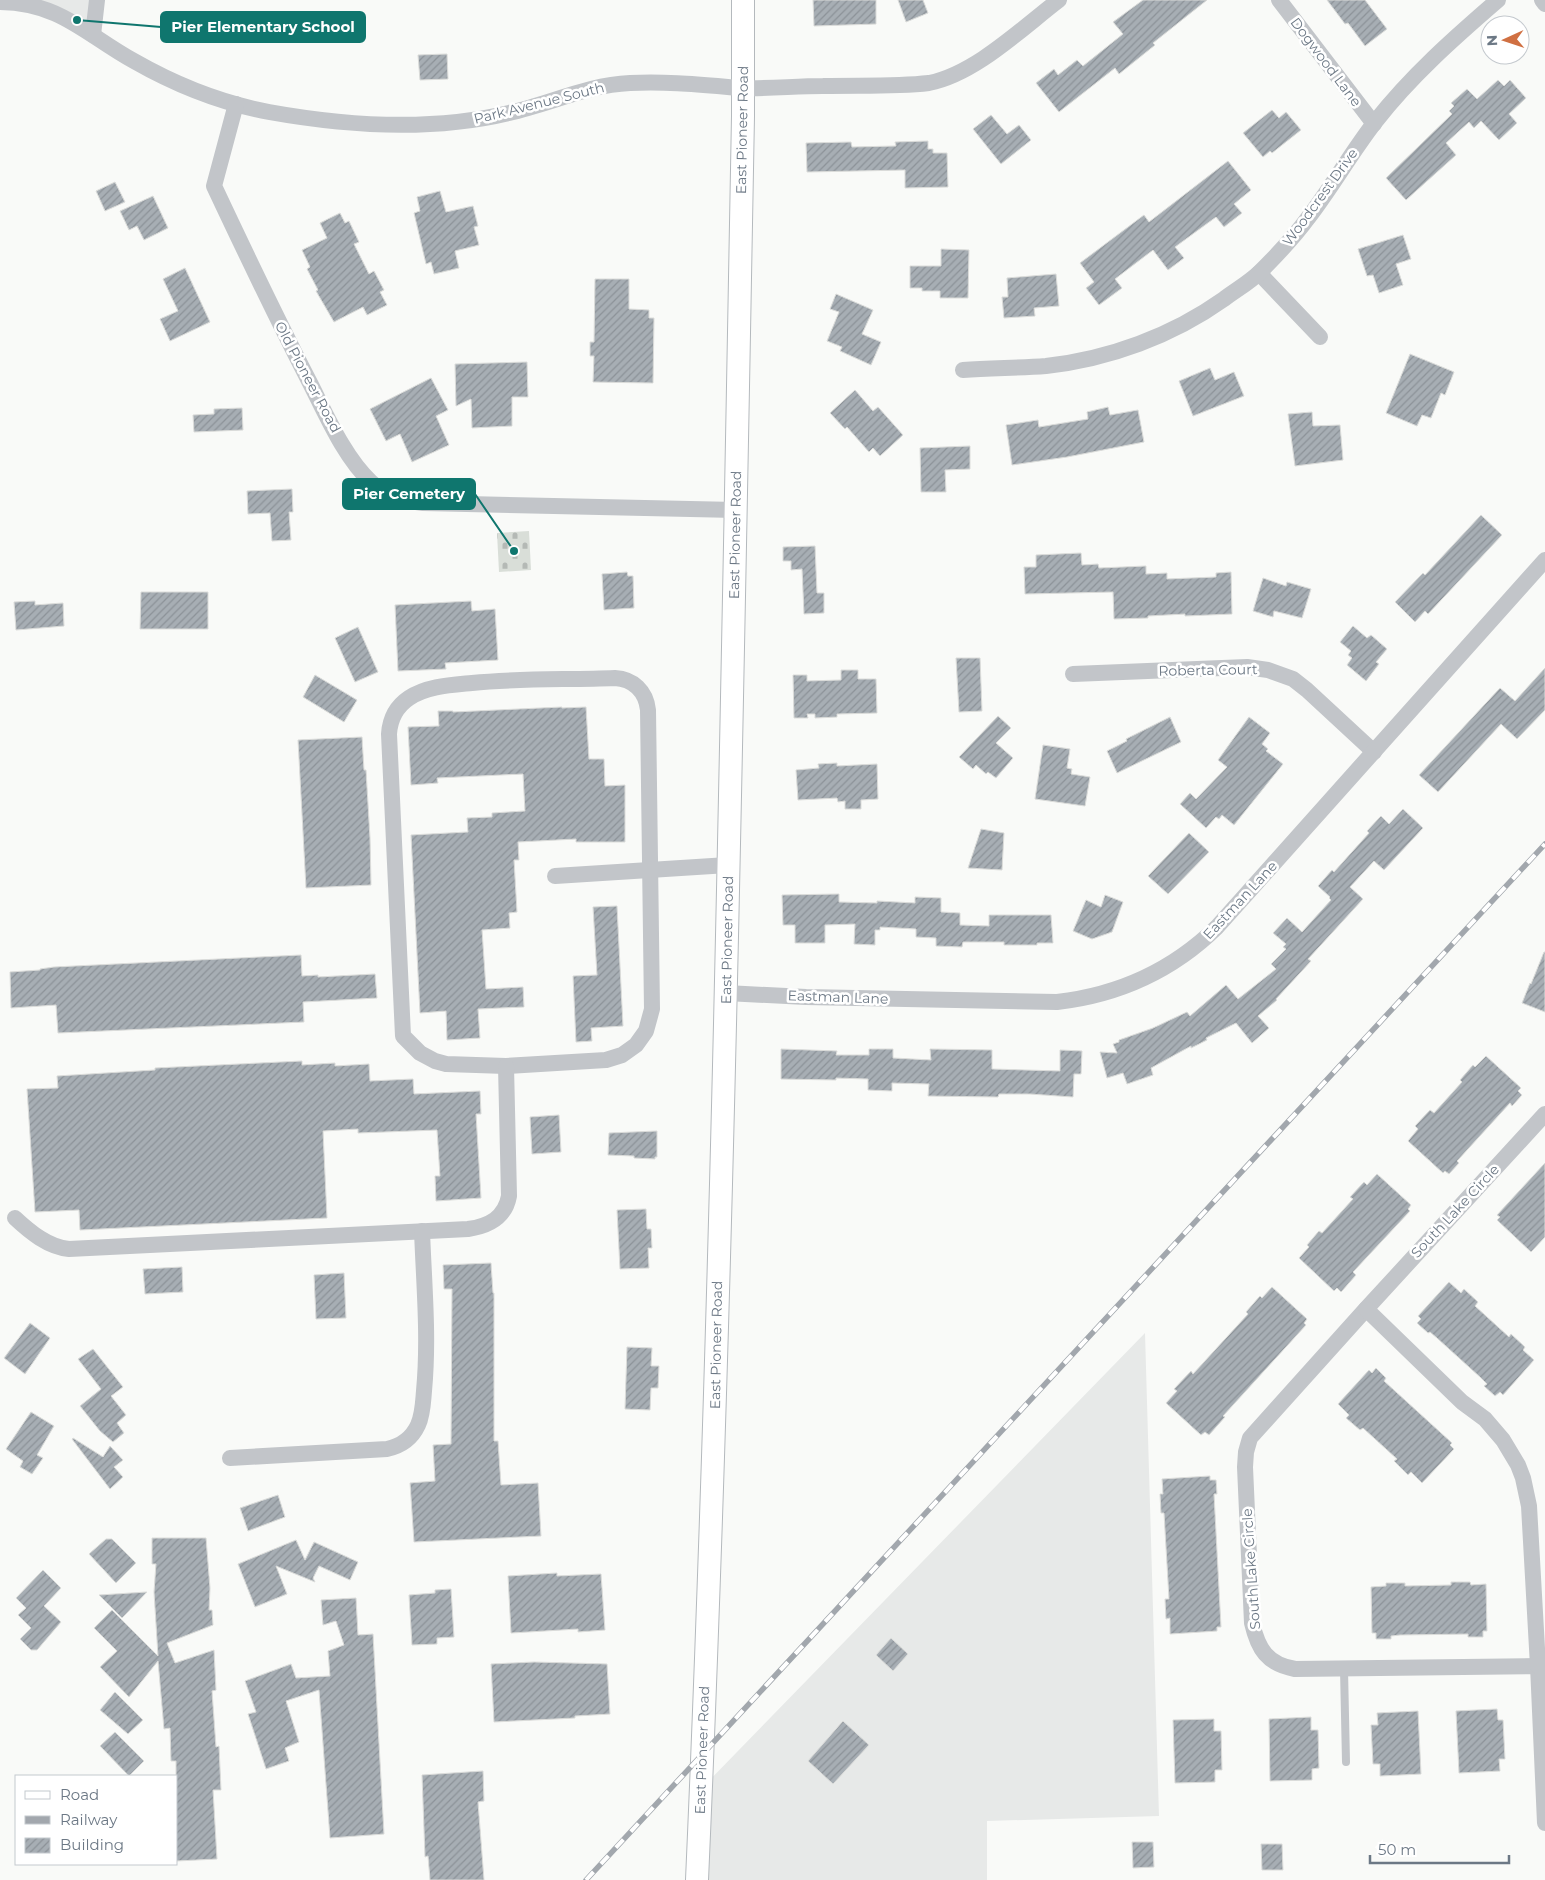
<svg xmlns="http://www.w3.org/2000/svg" width="1545" height="1880" font-family="Montserrat,sans-serif">
<defs>
<pattern id="cemetery-stones" width="16" height="16" patternUnits="userSpaceOnUse" patternTransform="scale(1.25)"><rect width="16" height="16" fill="#d9ded8"/><path d="M2 7V4a2 2 0 0 1 4 0v3zM10 15v-3a2 2 0 0 1 4 0v3z" fill="#b4b9b5"/></pattern>
<pattern id="building-hatch" width="6" height="6" patternUnits="userSpaceOnUse" patternTransform="scale(1.25)"><rect width="6" height="6" fill="#a7aeb4"/><path d="M-1 1l2-2M0 6l6-6M5 7l2-2" fill="none" stroke="#8c9298"/></pattern>
</defs>
<rect width="100%" height="100%" fill="#f9faf8"/>
<g fill="#e7e9e8">
<polygon points="0,0 91,0 93,35"/>
<polygon points="1145,1333 1159,1816 987,1821 987,1880 697,1880 701,1789"/>
</g>
<polygon fill="url(#cemetery-stones)" points="529,531 531,570 499,572 497,533"/>
<g fill="url(#building-hatch)" stroke="#dbdcda">
<polygon points="813,0 876,0 876,24 814,26"/>
<polygon points="898,0 923,0 928,13 906,22"/>
<polygon points="1143,0 1207,0 1153,43 1155,45 1119,74 1115,68 1059,112 1036,83 1054,69 1058,75 1077,60 1083,66 1123,34 1113,22"/>
<polygon points="1327,0 1365,0 1387,29 1365,46 1348,23 1345,24"/>
<polygon points="447,54 448,79 420,80 418,55"/>
<polygon points="1498,80 1504,86 1510,80 1526,98 1509,114 1517,123 1499,140 1481,121 1474,128 1469,122 1446,143 1456,155 1406,200 1386,178 1452,114 1449,111 1454,106 1451,103 1467,89 1477,99"/>
<polygon points="1272,110 1279,118 1286,112 1301,130 1272,153 1270,151 1263,157 1243,133"/>
<polygon points="991,115 1007,134 1019,125 1031,140 1001,164 973,129"/>
<polygon points="928,141 928,149 933,149 933,153 947,153 948,187 905,188 905,170 807,172 806,143 851,142 852,147 896,146 895,142"/>
<polygon points="1228,161 1251,190 1234,204 1242,213 1224,227 1216,217 1175,247 1184,258 1168,270 1153,250 1115,279 1122,288 1099,305 1086,288 1094,282 1080,263 1144,215 1149,222"/>
<polygon points="115,182 125,202 105,211 96,191"/>
<polygon points="440,191 446,212 473,206 478,226 474,227 479,245 455,251 459,268 434,274 431,262 426,264 414,213 420,211 417,197"/>
<polygon points="153,196 168,228 144,240 137,226 129,230 120,211"/>
<polygon points="340,213 345,223 349,221 359,242 354,244 369,274 374,271 384,290 380,292 387,305 367,315 363,307 334,322 316,291 318,290 307,269 310,267 302,250 327,238 320,223"/>
<polygon points="1403,235 1411,259 1396,264 1403,285 1379,293 1373,275 1367,276 1358,249"/>
<polygon points="941,249 969,250 968,298 940,298 940,291 922,291 922,288 910,288 910,266 941,266"/>
<polygon points="185,268 210,322 170,341 160,319 178,311 163,279"/>
<polygon points="1056,274 1059,306 1034,308 1035,316 1004,318 1002,297 1008,297 1007,278"/>
<polygon points="595,279 629,279 629,309 649,310 649,318 654,318 653,383 593,382 594,356 590,356 590,342 594,342"/>
<polygon points="836,294 873,310 862,334 881,342 871,365 840,351 842,347 827,341 839,312 830,309"/>
<polygon points="1410,354 1454,372 1445,395 1441,393 1431,418 1422,415 1417,426 1386,413"/>
<polygon points="527,362 528,397 512,397 512,426 472,428 471,399 456,406 455,364"/>
<polygon points="1210,368 1215,380 1234,372 1244,396 1193,416 1179,381"/>
<polygon points="431,378 448,410 436,416 449,445 412,462 400,434 386,441 370,409"/>
<polygon points="855,390 873,411 878,407 903,435 880,456 873,448 869,452 847,427 845,429 830,413"/>
<polygon points="1108,407 1110,415 1138,410 1144,442 1067,457 1012,465 1006,425 1038,420 1039,427 1088,419 1087,412"/>
<polygon points="242,408 243,430 194,432 193,415 214,414 214,409"/>
<polygon points="1312,412 1313,426 1340,425 1343,460 1295,466 1288,414"/>
<polygon points="970,446 970,469 945,470 946,492 921,492 920,448"/>
<polygon points="292,489 293,512 289,512 291,540 272,541 270,513 248,514 247,491"/>
<polygon points="1481,515 1502,535 1428,614 1425,611 1415,622 1395,602 1423,573 1425,575"/>
<polygon points="815,546 817,593 824,593 824,613 804,614 802,569 791,570 791,561 783,561 783,547"/>
<polygon points="1081,553 1082,565 1098,564 1099,568 1146,566 1146,574 1167,573 1167,579 1216,577 1216,573 1231,572 1232,614 1185,616 1185,614 1148,616 1148,618 1114,619 1113,592 1025,594 1024,567 1036,567 1036,555"/>
<polygon points="627,572 628,576 633,576 634,608 604,610 602,574"/>
<polygon points="1263,578 1286,586 1287,582 1311,589 1302,618 1274,611 1273,617 1253,611"/>
<polygon points="141,592 208,592 208,629 140,629"/>
<polygon points="35,601 35,605 63,603 64,626 16,630 14,602"/>
<polygon points="471,601 472,611 495,609 498,660 445,663 446,669 398,671 395,605"/>
<polygon points="1353,626 1367,638 1371,635 1387,649 1376,662 1379,664 1366,681 1347,665 1352,658 1348,655 1351,651 1340,642"/>
<polygon points="358,627 378,672 355,682 335,638"/>
<polygon points="956,658 980,658 982,711 959,712"/>
<polygon points="1545,668 1545,710 1517,739 1501,724 1438,792 1419,775 1500,688 1515,701"/>
<polygon points="841,670 858,670 858,679 876,679 877,713 837,714 837,717 815,718 815,714 807,714 808,718 794,718 793,675 807,675 807,681 841,680"/>
<polygon points="315,675 357,700 344,722 303,697"/>
<polygon points="562,707 562,708 586,707 589,759 604,759 605,786 625,785 625,842 576,842 576,839 518,842 519,860 514,860 517,912 509,913 510,928 482,930 486,989 523,987 524,1007 478,1009 480,1038 447,1040 446,1011 420,1013 411,835 468,832 467,818 492,817 492,813 525,811 523,774 437,778 438,783 411,785 408,727 439,726 438,711 453,711 453,712"/>
<polygon points="998,716 1011,728 996,743 1013,758 996,778 988,772 986,774 976,765 973,769 959,757"/>
<polygon points="1170,717 1181,742 1117,773 1107,751 1127,741 1126,739"/>
<polygon points="1249,717 1270,733 1262,744 1268,749 1266,751 1283,764 1234,825 1222,815 1219,819 1216,817 1206,828 1180,804 1190,793 1196,799 1227,767 1218,760"/>
<polygon points="362,737 364,770 366,770 370,838 371,885 306,888 298,740"/>
<polygon points="1043,745 1070,749 1067,768 1072,769 1071,774 1090,777 1085,806 1035,799"/>
<polygon points="837,763 837,766 877,764 878,799 861,800 861,809 845,809 845,801 838,802 837,798 798,800 796,770 819,768 818,764"/>
<polygon points="1403,809 1423,828 1384,870 1374,861 1350,887 1363,899 1308,959 1311,961 1276,999 1277,1000 1258,1016 1269,1028 1252,1043 1236,1023 1206,1038 1207,1040 1191,1048 1191,1046 1151,1068 1153,1075 1127,1084 1123,1073 1107,1078 1100,1052 1117,1053 1113,1044 1119,1042 1119,1040 1153,1028 1187,1012 1190,1016 1226,985 1238,999 1276,969 1271,964 1286,949 1283,947 1286,944 1273,933 1287,918 1302,932 1331,900 1329,898 1330,897 1318,886 1332,870 1334,872 1369,833 1367,831 1381,816 1389,824"/>
<polygon points="981,829 1004,833 1002,870 968,868"/>
<polygon points="1189,833 1209,852 1168,894 1148,876"/>
<polygon points="839,894 839,902 877,903 877,901 915,903 915,897 941,898 941,912 960,913 960,925 989,926 989,915 1051,915 1053,943 1037,943 1037,945 1004,945 1004,942 963,942 962,947 936,946 936,938 916,937 916,929 880,927 880,930 875,930 875,945 854,944 855,924 825,925 825,943 795,943 795,925 783,925 782,895"/>
<polygon points="1105,895 1123,902 1112,932 1092,939 1073,931 1086,900 1101,907"/>
<polygon points="617,906 623,1026 591,1028 592,1041 576,1042 573,976 597,975 593,907"/>
<polygon points="1544,952 1545,952 1545,1012 1522,1003 1530,983 1531,984"/>
<polygon points="301,955 302,976 318,975 318,977 375,974 377,998 303,1002 304,1022 58,1033 56,1005 11,1008 10,972 40,970 40,969 54,967"/>
<polygon points="781,1049 837,1051 836,1055 869,1055 869,1049 893,1049 893,1058 931,1060 930,1049 992,1050 992,1069 1060,1071 1060,1050 1082,1051 1081,1074 1074,1074 1073,1097 1030,1094 999,1094 998,1097 928,1096 929,1084 892,1083 892,1091 868,1090 868,1079 836,1078 836,1080 781,1079"/>
<polygon points="1486,1056 1521,1088 1518,1091 1522,1095 1512,1106 1510,1103 1457,1161 1459,1163 1449,1174 1445,1171 1443,1173 1408,1141 1418,1129 1415,1126 1430,1110 1434,1113 1462,1082 1460,1080 1473,1065 1475,1067"/>
<polygon points="302,1061 302,1065 335,1063 335,1066 369,1064 370,1081 413,1079 414,1094 480,1091 481,1114 476,1114 481,1198 436,1201 435,1176 440,1176 437,1130 358,1133 358,1129 323,1131 327,1218 80,1230 79,1210 35,1212 27,1089 58,1088 57,1076 155,1070 155,1068"/>
<polygon points="559,1115 561,1152 532,1154 530,1117"/>
<polygon points="657,1131 657,1157 655,1157 655,1159 634,1158 634,1156 608,1155 609,1133"/>
<polygon points="1545,1163 1545,1237 1531,1252 1497,1220 1500,1217 1497,1215"/>
<polygon points="1377,1174 1411,1205 1408,1209 1410,1211 1353,1272 1356,1275 1341,1292 1337,1288 1334,1291 1299,1258 1309,1247 1307,1245 1319,1231 1322,1233 1353,1199 1350,1197 1364,1182 1367,1185"/>
<polygon points="646,1209 647,1229 651,1229 652,1248 648,1248 649,1268 620,1269 617,1210"/>
<polygon points="491,1263 493,1293 494,1293 494,1441 498,1441 501,1485 538,1483 541,1536 414,1542 410,1483 435,1481 433,1445 451,1444 452,1289 444,1289 443,1265"/>
<polygon points="182,1267 183,1292 145,1294 143,1269"/>
<polygon points="344,1273 346,1318 316,1319 314,1275"/>
<polygon points="1449,1282 1461,1293 1464,1289 1478,1302 1475,1306 1509,1337 1511,1334 1525,1347 1523,1350 1534,1360 1503,1395 1500,1392 1495,1396 1484,1386 1487,1384 1480,1377 1437,1338 1430,1332 1428,1333 1417,1323 1421,1319 1418,1316"/>
<polygon points="1272,1287 1307,1319 1304,1323 1306,1325 1223,1416 1225,1417 1209,1435 1205,1432 1201,1435 1166,1403 1177,1391 1174,1389 1191,1371 1193,1374 1248,1314 1246,1312 1260,1296 1262,1298"/>
<polygon points="30,1323 50,1338 25,1374 4,1358"/>
<polygon points="627,1347 652,1348 651,1366 659,1366 658,1388 651,1388 650,1410 625,1409"/>
<polygon points="93,1349 123,1387 111,1396 126,1415 117,1423 124,1433 113,1442 100,1431 80,1406 101,1389 78,1359"/>
<polygon points="1376,1368 1386,1378 1384,1381 1452,1443 1450,1445 1454,1449 1422,1483 1411,1472 1408,1475 1394,1461 1397,1459 1363,1428 1360,1430 1346,1418 1349,1415 1338,1404 1369,1370 1372,1373"/>
<polygon points="31,1412 54,1426 37,1455 43,1458 32,1474 20,1467 23,1461 6,1449"/>
<polygon points="73,1438 103,1457 110,1446 123,1460 114,1467 123,1477 110,1489 72,1439"/>
<polygon points="1210,1476 1210,1480 1216,1480 1217,1494 1214,1494 1221,1627 1217,1627 1217,1631 1170,1634 1170,1618 1166,1619 1165,1599 1169,1599 1164,1513 1161,1513 1160,1494 1163,1494 1162,1479"/>
<polygon points="278,1495 285,1517 248,1531 240,1508"/>
<polygon points="152,1538 206,1538 210,1588 209,1610 212,1610 213,1625 167,1643 175,1663 214,1650 216,1690 212,1691 216,1747 219,1746 221,1790 213,1790 217,1859 176,1861 176,1761 171,1761 170,1728 164,1729 158,1661 129,1697 100,1667 117,1651 94,1628 112,1610 158,1656 154,1592 156,1564 152,1564"/>
<polygon points="106,1539 112,1539 136,1563 116,1583 89,1554"/>
<polygon points="296,1540 305,1560 314,1542 358,1562 350,1580 319,1566 313,1578 315,1582 276,1566 287,1594 255,1607 238,1564"/>
<polygon points="43,1570 61,1588 44,1606 61,1622 37,1650 31,1650 20,1639 31,1628 18,1615 26,1608 16,1598"/>
<polygon points="557,1573 557,1576 601,1574 605,1630 578,1632 578,1629 511,1633 508,1576"/>
<polygon points="1451,1582 1470,1582 1471,1585 1486,1584 1487,1631 1483,1631 1483,1637 1468,1637 1468,1634 1400,1635 1391,1636 1391,1639 1376,1639 1376,1633 1372,1633 1371,1587 1386,1586 1386,1583 1405,1583 1405,1586 1451,1585"/>
<polygon points="451,1589 454,1637 437,1638 437,1644 412,1645 409,1595 435,1593 435,1590"/>
<polygon points="147,1592 122,1618 99,1595"/>
<polygon points="356,1598 358,1635 373,1634 384,1834 330,1838 319,1690 286,1701 299,1742 285,1748 289,1761 266,1769 248,1714 256,1712 245,1681 291,1664 296,1678 330,1676 328,1651 344,1645 336,1621 323,1625 321,1600"/>
<polygon points="891,1638 908,1654 893,1671 876,1655"/>
<polygon points="534,1662 607,1664 610,1714 575,1716 575,1718 494,1722 491,1664"/>
<polygon points="115,1692 143,1720 128,1734 100,1710"/>
<polygon points="1497,1709 1498,1720 1503,1720 1505,1759 1499,1759 1500,1771 1459,1773 1456,1711"/>
<polygon points="1418,1711 1421,1774 1380,1776 1380,1764 1373,1764 1371,1725 1378,1725 1377,1713"/>
<polygon points="1311,1717 1311,1730 1318,1730 1319,1768 1312,1769 1312,1780 1270,1781 1269,1719"/>
<polygon points="1214,1719 1214,1731 1221,1731 1222,1770 1215,1770 1215,1782 1175,1783 1173,1720"/>
<polygon points="843,1721 869,1745 833,1784 808,1761"/>
<polygon points="115,1732 144,1761 129,1776 100,1746"/>
<polygon points="483,1771 484,1801 478,1802 484,1880 430,1880 428,1856 425,1857 422,1775"/>
<polygon points="1132,1842 1153,1842 1154,1867 1133,1868"/>
<polygon points="1261,1844 1282,1844 1283,1870 1262,1870"/>
</g>
<g fill="none" stroke-linecap="round" stroke-linejoin="round">
<defs>
<path id="secondary" d="M697 1880C723 1292 732 704 743 116V0"/>
</defs>
<use href="#secondary" stroke="#b4b9bd" stroke-width="24"/>
<polyline stroke="#c2c5c9" stroke-width="8" points="1344,1669 1346,1762"/>
<g stroke="#c2c5c9" stroke-width="16">
<polyline points="1279,0 1374,124"/>
<polyline points="1542,0 1545,4"/>
<path d="M0 2C61 3 85 34 134 61 176 85 221 103 269 112 347 126 430 132 509 113 550 104 587 85 630 83 667 81 704 85 741 88 768 89 795 86 823 86 858 85 894 87 929 83 975 74 1021 29 1059 0"/>
<polyline points="93,35 97,0"/>
<path d="M236 104 214 186C245 252 276 317 309 381 326 414 344 457 371 482 385 495 404 501 423 503L736 510"/>
<polyline points="1259,273 1320,337"/>
<path d="M963 370C990 368 1018 368 1046 366 1109 359 1172 336 1224 299 1236 290 1250 282 1260 272 1277 255 1294 237 1308 218 1332 187 1351 153 1375 122 1411 76 1454 38 1498 0"/>
<polyline points="1073,674 1247,667 1268,670 1293,679 1307,690 1374,752"/>
<path d="M615 678C633 679 646 691 648 710L652 1009 646 1031 636 1045 622 1055 606 1060 506 1066 446 1064 435 1061 420 1053 403 1036 389 734C390 719 397 706 409 698 427 686 451 685 472 683 520 678 567 680 615 678Z"/>
<polyline points="555,876 728,865"/>
<path d="M726 993 806 997 1057 1002C1118 995 1173 970 1217 927L1545 560"/>
<path d="M1545 1114 1366 1309 1250 1438 1246 1452 1245 1467 1252 1623C1258 1649 1267 1664 1295 1669L1538 1666 1545 1823"/>
<path d="M15 1218C30 1232 48 1247 69 1249L468 1229C489 1226 505 1218 509 1196L506 1066"/>
<polyline points="1366,1309 1462,1402 1485,1419 1503,1440 1518,1465 1523,1478 1529,1506 1538,1666 1545,1666"/>
<path d="M230 1458 387 1449C401 1446 412 1438 418 1425 423 1414 423 1402 424 1391 429 1338 424 1285 422 1231"/>
</g>
<use href="#secondary" stroke="#fff" stroke-width="22"/>
<defs>
<polyline id="rail" points="586,1880 1545,844"/>
</defs>
<use href="#rail" stroke="#a2a7ad" stroke-width="5.5"/>
<use href="#rail" stroke="#fff" stroke-width="4" stroke-dasharray="11" stroke-linecap="butt"/>
</g>
<g text-anchor="middle" stroke-width="5" stroke-linejoin="round" paint-order="stroke">
<g font-size="14" fill="#6c7885" stroke="#fff">
<text transform="translate(1326 62) rotate(53)" y="5">Dogwood Lane</text>
<text transform="translate(539 103) rotate(-14)" y="5">Park Avenue South</text>
<text transform="translate(742 130) rotate(-89)" y="5">East Pioneer Road</text>
<text transform="translate(1320 197) rotate(-54)" y="5">Woodcrest Drive</text>
<text transform="translate(308 377) rotate(62)" y="5">Old Pioneer Road</text>
<text transform="translate(735 535) rotate(-89)" y="5">East Pioneer Road</text>
<text transform="translate(1208 670) rotate(-1)" y="5">Roberta Court</text>
<text transform="translate(1240 900) rotate(-47)" y="5">Eastman Lane</text>
<text transform="translate(727 940) rotate(-89)" y="5">East Pioneer Road</text>
<text transform="translate(838 997) rotate(2)" y="5">Eastman Lane</text>
<text transform="translate(1455 1211) rotate(-47)" y="5">South Lake Circle</text>
<text transform="translate(716 1345) rotate(-89)" y="5">East Pioneer Road</text>
<text transform="translate(1251 1569) rotate(-94)" y="5">South Lake Circle</text>
<text transform="translate(702 1750) rotate(-88)" y="5">East Pioneer Road</text>
</g>
</g>
<path fill="none" stroke="#0f766e" stroke-width="2" d="M77 20L161 27M514 551L475 494"/>
<g fill="#0f766e" stroke="#fff" stroke-width="2">
<circle cx="77" cy="20" r="5"/>
<circle cx="514" cy="551" r="5"/>
</g>
<g fill="#0f766e" stroke="#0f766e" stroke-width="2">
<rect x="161" y="12" width="204" height="30" rx="5"/>
<rect x="343" y="479" width="132" height="30" rx="5"/>
</g>
<g font-size="15" text-anchor="middle" font-weight="bold" fill="#fff">
<text x="263" y="32">Pier Elementary School</text>
<text x="409" y="499">Pier Cemetery</text>
</g>
<rect x="15" y="1775" width="162" height="90" fill="#ffffff" stroke="#c4c9ce"/>
<rect x="25" y="1791" width="25" height="8" fill="#ffffff" stroke="#c4c9ce"/>
<text x="60" y="1800" font-size="15" fill="#6c7885">Road</text>
<rect x="25" y="1816" width="25" height="8" fill="#a2a7ad" stroke="#c4c9ce"/>
<text x="60" y="1825" font-size="15" fill="#6c7885">Railway</text>
<rect x="25" y="1838" width="25" height="15" fill="url(#building-hatch)" stroke="#c4c9ce"/>
<text x="60" y="1850" font-size="15" fill="#6c7885">Building</text>
<g transform="translate(1505 40) rotate(267)"><circle r="24" fill="#ffffff" stroke="#c4c9ce"/>
<path d="M0-4L9 19L0 12L-9 19Z" fill="#d07042"/>
<text y="-8" font-size="14" font-weight="bold" text-anchor="middle" fill="#6c7885">N</text>
</g>
<path d="M1370 1855v8h139v-8" fill="none" stroke="#6c7885" stroke-width="2.5"/>
<text x="1378" y="1855" font-size="15" fill="#6c7885" stroke="#ffffff" stroke-width="4" paint-order="stroke">50 m</text>
</svg>
